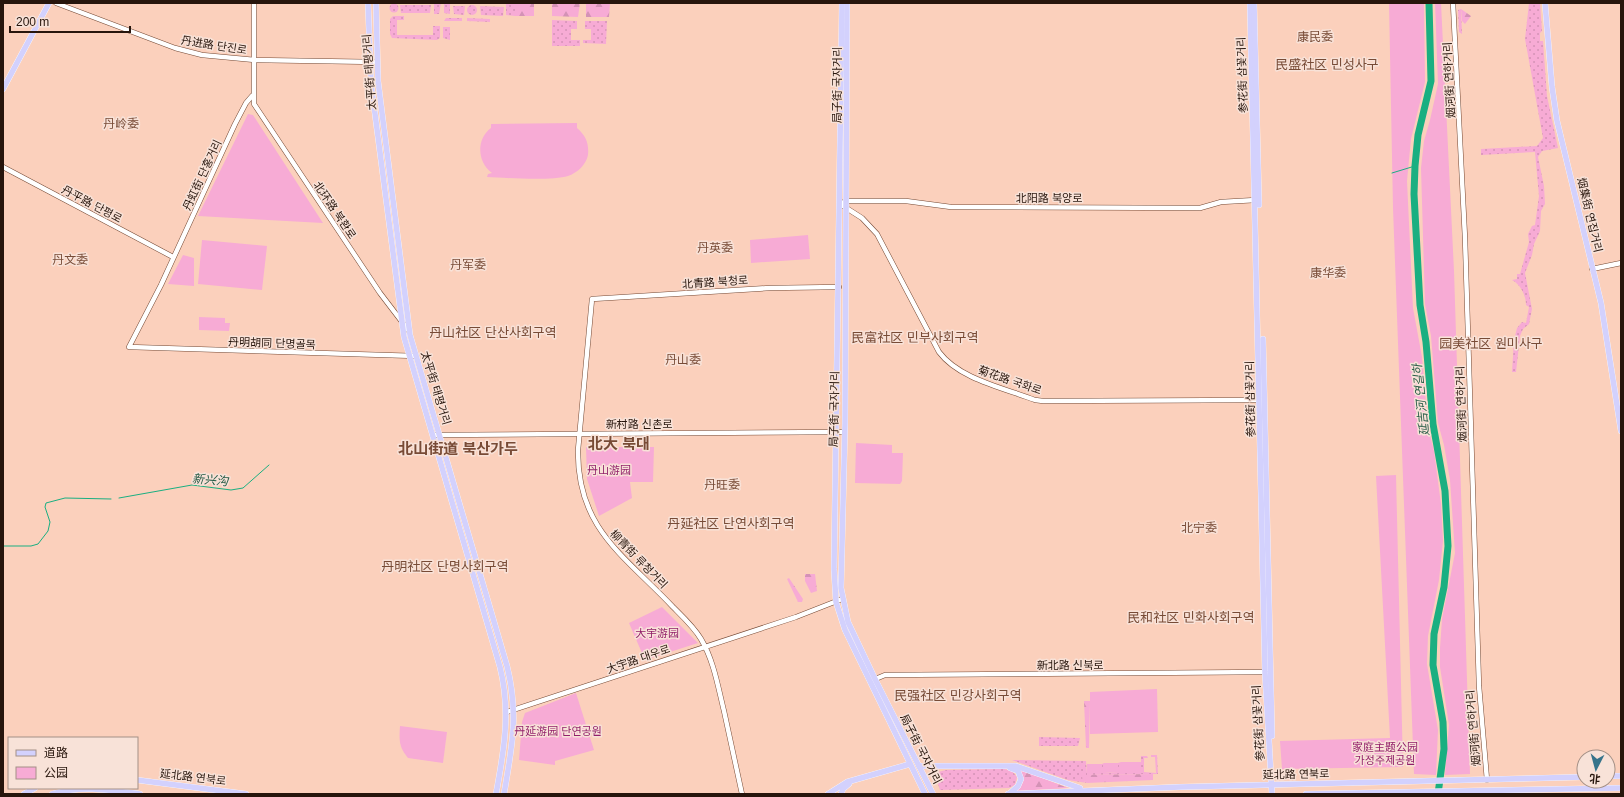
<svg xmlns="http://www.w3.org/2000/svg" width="1624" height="797" font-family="Helvetica,'Noto Sans SC','Noto Sans KR',sans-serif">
<defs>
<pattern id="grass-dots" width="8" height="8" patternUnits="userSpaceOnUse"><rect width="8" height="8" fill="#f7abd5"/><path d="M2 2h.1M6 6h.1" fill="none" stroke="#d492b6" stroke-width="1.8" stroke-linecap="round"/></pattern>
<pattern id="forest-firs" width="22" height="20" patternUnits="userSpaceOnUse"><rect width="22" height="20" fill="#f7abd5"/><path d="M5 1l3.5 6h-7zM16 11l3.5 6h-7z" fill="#d492b6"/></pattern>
</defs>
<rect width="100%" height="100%" fill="#fbd0bc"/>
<g fill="url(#grass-dots)">
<polygon points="434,3 441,3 439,14 434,14"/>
<polygon points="444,3 450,3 450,14 444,13"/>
<polygon points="506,3 515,3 515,16 506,15"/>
<path d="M1529 3H1540L1542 31 1540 33V41H1543L1547 96 1558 148 1542 151 1538 157 1544 186 1545 204 1541 211 1540 231 1534 244 1532 255 1525 273 1532 309 1529 324 1523 329 1520 336 1516 372H1512L1514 340 1517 328 1522 322 1526 323 1529 307 1526 305C1526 295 1520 284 1512 280L1517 279V274H1520L1529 242 1528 234 1532 226 1535 225 1539 196 1535 152 1481 155V149L1537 146 1543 138 1525 39Z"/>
<circle cx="394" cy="8" r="4.5"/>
<circle cx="472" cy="10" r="5"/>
<polygon points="400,5 431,5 430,13 401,13"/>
<polygon points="453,6 465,6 464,15 454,14"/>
<polygon points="480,6 504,7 503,16 481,15"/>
<polygon points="1461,9 1461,10 1462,34 1459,32 1458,10"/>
<polygon points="393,16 404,16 404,20 397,20 397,35 433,35 433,26 440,26 440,38 437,40 392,38 390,34 390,19"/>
<polygon points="446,18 462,18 462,21 444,21"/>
<polygon points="467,18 490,19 490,22 467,21"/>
<polygon points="552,20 577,21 577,29 571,29 571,40 580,40 580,46 552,46"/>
<polygon points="585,21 607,21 606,44 583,43 583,40 591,40 591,29 585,29"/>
<polygon points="443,27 450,27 450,40 443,38"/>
<polygon points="1039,737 1080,738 1078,746 1039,746"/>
<polygon points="1151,755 1157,755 1158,774 1086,775 1086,769 1084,781 1087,783 1068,780 1012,760 1086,761 1087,773 1101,773 1102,764 1104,763 1104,773 1118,772 1118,763 1121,762 1122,773 1141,772 1141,756 1147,756 1148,758 1144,758 1144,772 1156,773 1155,757 1151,757"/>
<polygon points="1004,769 1012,771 1017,777 1015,785 1009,788 940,790 935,775 938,772 946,770"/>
</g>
<g fill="url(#forest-firs)">
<rect x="515" y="3" width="19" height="13"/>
<polygon points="552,3 580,3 578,17 552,16"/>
<polygon points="584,3 610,3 609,17 586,17 586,4"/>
<polygon points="1461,9 1471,16 1465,24 1462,21"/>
<polygon points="805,574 815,574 817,591 811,593 805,581"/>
<polygon points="789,578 803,599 802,602 798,602 787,579"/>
<polygon points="1084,701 1090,701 1089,748 1086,748"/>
<polygon points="1086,768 1086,775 1153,774 1153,780 1087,783 1084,781 1082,778"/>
<polygon points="1022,770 1068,788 1017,791 1023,782 1021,772"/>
</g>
<g fill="#f7abd5">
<polygon points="1389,3 1424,3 1425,82 1411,139 1407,181 1413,308 1422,357 1428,427 1434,451 1441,504 1443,541 1439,580 1428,636 1427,664 1438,730 1436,775 1414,774 1393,208"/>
<polygon points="1435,3 1441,3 1454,271 1470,774 1445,775 1449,725 1440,667 1440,648 1442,619 1455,553 1450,480 1444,445 1438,423 1431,336 1425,304 1421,168 1424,141 1430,120 1438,84"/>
<polygon points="248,114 253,115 323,223 198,216"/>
<path d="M577 123V128C586 136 589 143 588 155 586 165 577 173 568 176 552 181 506 178 487 177L488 174 492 173C477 162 476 139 491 128V124Z"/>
<polygon points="808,235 810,259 751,263 750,240"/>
<polygon points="202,240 267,246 262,290 198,284"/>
<polygon points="183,255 194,258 194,286 168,284"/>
<polygon points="199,317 225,318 225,323 230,323 229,331 199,330"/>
<polygon points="856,443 892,445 892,453 903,453 902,481 900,484 855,483"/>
<polygon points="586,447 654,447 653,482 630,482 632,498 599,516 587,479"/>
<polygon points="1396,475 1403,767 1282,769 1280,741 1390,738 1376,476"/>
<polygon points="662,607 698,643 645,660 629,623"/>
<polygon points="1157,689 1158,732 1090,734 1090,692"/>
<polygon points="576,693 594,750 555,761 555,765 519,760 522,722 525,713"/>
<path d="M400 726 447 732 443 763 408 758C399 747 399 741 400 726Z"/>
<rect x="1121" y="762" width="20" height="11"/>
<polygon points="1104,763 1118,763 1118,772 1104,773"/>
<rect x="1087" y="764" width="15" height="9"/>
</g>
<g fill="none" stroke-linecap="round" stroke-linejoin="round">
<g stroke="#1aaf81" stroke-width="1">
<polyline points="1392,173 1415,166"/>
<polyline points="119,498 192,485 231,490 243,488 269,465"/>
<polyline points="3,546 31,546 38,544 48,531 50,522 45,507 46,503 65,498 111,499"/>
</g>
<polyline stroke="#1aaf81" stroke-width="7" points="1429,3 1431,81 1418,135 1415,166 1414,194 1420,305 1426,342 1433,424 1445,491 1448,546 1444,587 1434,634 1433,665 1443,722 1444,749 1438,794"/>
<defs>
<g id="minor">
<polyline points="56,3 175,48 202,55 255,60 377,62"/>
<polyline points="254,3 254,104 380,293 409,331"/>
<polyline points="1453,3 1465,238 1479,686 1487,780"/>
<polyline points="252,96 246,103 235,124 161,285 129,347 416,356"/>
<polyline points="3,167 173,257"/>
<path d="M1256 200 1221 202 1200 208 951 207 906 201H846L840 204 862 218 877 234 939 352C959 379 1004 388 1035 400L1043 401 1261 400"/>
<polyline points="1592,269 1621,263"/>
<polyline points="436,435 844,432"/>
<polyline points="873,680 885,675 1267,672"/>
<polyline points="507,712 796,617 842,599"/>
<path d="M742 794C736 766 730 739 724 711 718 687 714 661 701 639 694 627 683 617 673 607 625 556 577 529 578 450L592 299 770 288 839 287"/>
</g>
<g id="major">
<path d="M368 3 371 83 404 337 500 667C511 711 504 751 496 794"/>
<path d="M376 3 378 81 410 335 507 666C519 714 512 747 504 794"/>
<polyline points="842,3 834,569 836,602 845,630 925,794"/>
<polyline points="847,3 845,423 841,588 848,622 875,679 933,794"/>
<polyline points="1250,3 1265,672 1272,794"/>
<polyline points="1254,3 1259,205"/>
<polyline points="1545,3 1552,87 1557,121 1601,303 1621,431"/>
<polyline points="3,89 49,3"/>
<polyline points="1263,339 1272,736"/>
<polyline points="919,766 1016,766 1080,788"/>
<polyline points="1608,776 1621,776"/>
<polyline points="137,780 246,794"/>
<polyline points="24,794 35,788"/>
<path d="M52 794C81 785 110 790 140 794"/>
<polyline points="828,794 847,782 910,764"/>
<polyline points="841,794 843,789 849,784"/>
<polyline points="1008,794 1180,787 1584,777"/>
<polyline points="1009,794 1018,786 1021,779 1018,771 1010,768"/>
<polyline points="1306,794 1621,788"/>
</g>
</defs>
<use href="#minor" stroke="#754934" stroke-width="5.5"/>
<use href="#major" stroke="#fff" stroke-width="6"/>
<use href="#minor" stroke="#fff" stroke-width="4.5"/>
<use href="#major" stroke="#d3d1fd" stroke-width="5.5"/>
</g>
<g text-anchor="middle" stroke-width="3" stroke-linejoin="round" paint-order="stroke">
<g font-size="11" fill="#27150c" stroke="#f8e2d8">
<text transform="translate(214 45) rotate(9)" y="4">丹进路 단진로</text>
<text transform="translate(369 72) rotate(-94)" y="4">太平街 태평거리</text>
<text transform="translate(1242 75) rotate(-92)" y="4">参花街 삼꽃거리</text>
<text transform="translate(1449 80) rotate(-93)" y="4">烟河街 연하거리</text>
<text transform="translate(837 85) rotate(-90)" y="4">局子街 국자거리</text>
<text transform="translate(202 175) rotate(-65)" y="4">丹虹街 단홍거리</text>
<text x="1049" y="202">北阳路 북양로</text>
<text transform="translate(92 204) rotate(28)" y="4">丹平路 단평로</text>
<text transform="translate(335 210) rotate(56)" y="4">北环路 북환로</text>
<text transform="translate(1590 215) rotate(77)" y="4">烟集街 연집거리</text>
<text transform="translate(715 282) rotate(-4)" y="4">北青路 북청로</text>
<text transform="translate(272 343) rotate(2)" y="4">丹明胡同 단명골목</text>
<text transform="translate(1010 380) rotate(19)" y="4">菊花路 국화로</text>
<text transform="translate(436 388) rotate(73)" y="4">太平街 태평거리</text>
<text transform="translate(1250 399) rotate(-91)" y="4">参花街 삼꽃거리</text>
<text transform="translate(1461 404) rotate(-92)" y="4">烟河街 연하거리</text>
<text transform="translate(834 409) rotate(-89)" y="4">局子街 국자거리</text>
<text x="639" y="428">新村路 신촌로</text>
<text transform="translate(639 559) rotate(46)" y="4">柳青街 류청거리</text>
<text transform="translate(638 659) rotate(-19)" y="4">大宇路 대우로</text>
<text x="1070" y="669">新北路 신북로</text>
<text transform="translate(1258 723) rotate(-93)" y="4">参花街 삼꽃거리</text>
<text transform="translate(1473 728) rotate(-95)" y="4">烟河街 연하거리</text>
<text transform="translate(921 749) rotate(63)" y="4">局子街 국자거리</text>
<text transform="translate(1296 774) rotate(-1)" y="4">延北路 연북로</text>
<text transform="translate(193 777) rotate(7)" y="4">延北路 연북로</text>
</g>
<g font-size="11" fill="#911f6a" stroke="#f8e2d8">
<text x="609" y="474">丹山游园</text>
<text x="657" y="637">大宇游园</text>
<text x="558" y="735">丹延游园 단연공원</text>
<text x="1385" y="751">家庭主题公园<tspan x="1385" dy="13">가정주제공원</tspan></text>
</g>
<g font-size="12" fill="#784b36" stroke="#f8e2d8">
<text x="1315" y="41">康民委</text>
<text x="121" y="128">丹岭委</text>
<text x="715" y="252">丹英委</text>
<text x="70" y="264">丹文委</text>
<text x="468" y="269">丹军委</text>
<text x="1328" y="277">康华委</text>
<text x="683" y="364">丹山委</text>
<text x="722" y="489">丹旺委</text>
<text x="1199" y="532">北宁委</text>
</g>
<g font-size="12" font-style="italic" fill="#265b46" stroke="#f8e2d8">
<text transform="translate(1421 400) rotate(-96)" y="4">延吉河 연길하</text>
<text transform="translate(210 480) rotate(5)" y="4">新兴沟</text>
</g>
<g font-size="13" fill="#784b36" stroke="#f8e2d8">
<text x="1327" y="69">民盛社区 민성사구</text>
<text x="493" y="337">丹山社区 단산사회구역</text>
<text x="915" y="342">民富社区 민부사회구역</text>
<text x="1491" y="348">园美社区 원미사구</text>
<text x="731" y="528">丹延社区 단연사회구역</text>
<text x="445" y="571">丹明社区 단명사회구역</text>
<text x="1191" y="622">民和社区 민화사회구역</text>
<text x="958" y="700">民强社区 민강사회구역</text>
</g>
<g font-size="15" font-weight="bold" fill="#784b36" stroke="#f8e2d8">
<text x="619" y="449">北大 북대</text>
<text x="458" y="454">北山街道 북산가두</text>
</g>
</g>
<rect width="1624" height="797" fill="none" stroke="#27150c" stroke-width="8"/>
<rect x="8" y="737" width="130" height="52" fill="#f8e2d8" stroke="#a49086"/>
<rect x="16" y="750" width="20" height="6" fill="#d3d1fd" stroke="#a49086"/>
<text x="44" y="757" font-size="12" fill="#27150c">道路</text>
<rect x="16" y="767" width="20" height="12" fill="#f7abd5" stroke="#a49086"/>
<text x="44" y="777" font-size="12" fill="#27150c">公园</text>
<g transform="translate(1596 769) rotate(186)"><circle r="19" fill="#f8e2d8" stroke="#a49086"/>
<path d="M0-3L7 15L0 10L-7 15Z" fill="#37748b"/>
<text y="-6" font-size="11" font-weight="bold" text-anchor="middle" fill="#27150c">北</text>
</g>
<path d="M10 26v6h120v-6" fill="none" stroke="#27150c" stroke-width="2"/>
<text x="16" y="26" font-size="12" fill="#27150c" stroke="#f8e2d8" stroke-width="3" paint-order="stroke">200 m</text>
</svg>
